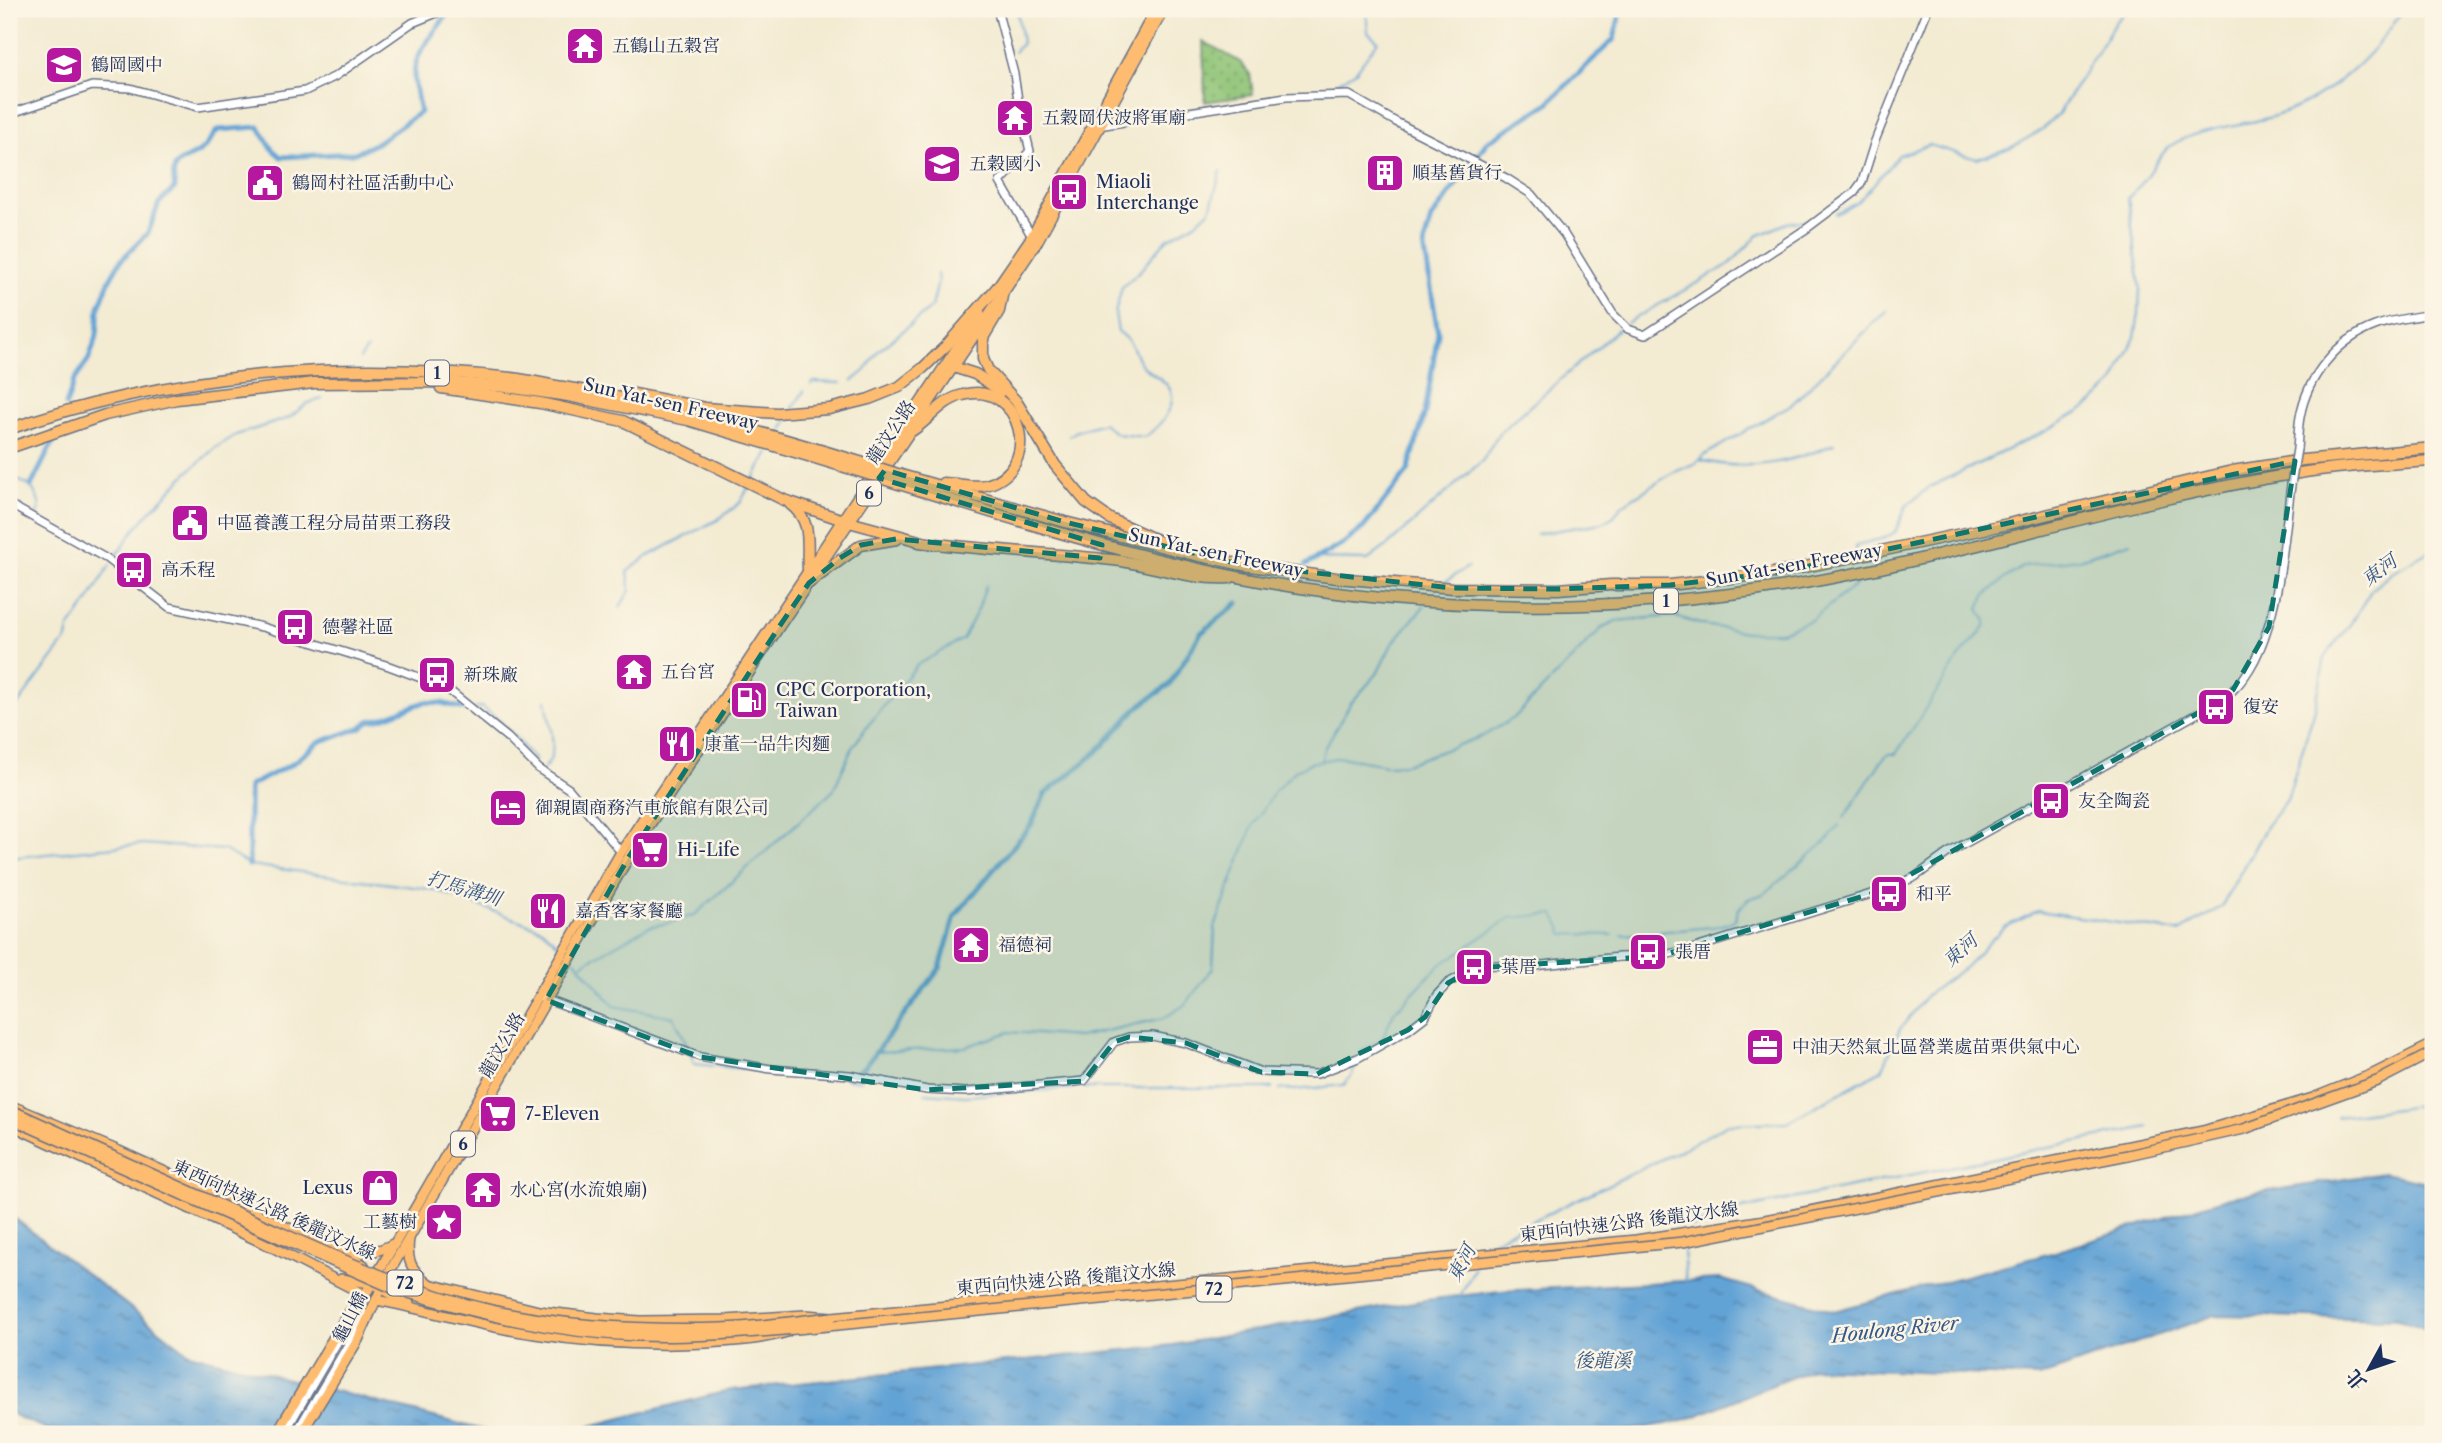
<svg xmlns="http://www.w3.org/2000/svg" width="2442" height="1443" font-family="'Libre Caslon Text','Noto Serif TC',serif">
<defs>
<pattern id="park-dots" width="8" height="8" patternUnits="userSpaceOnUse" patternTransform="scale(1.75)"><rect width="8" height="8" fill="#8dc375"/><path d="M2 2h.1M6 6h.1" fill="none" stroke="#729f63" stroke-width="1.8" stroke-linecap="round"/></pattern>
<pattern id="water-ripples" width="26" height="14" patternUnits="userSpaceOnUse" patternTransform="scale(1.75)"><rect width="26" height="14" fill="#62a3d5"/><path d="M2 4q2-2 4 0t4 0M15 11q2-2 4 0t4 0" fill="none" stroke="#5085b0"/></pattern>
</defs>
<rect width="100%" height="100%" fill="#fcf5e5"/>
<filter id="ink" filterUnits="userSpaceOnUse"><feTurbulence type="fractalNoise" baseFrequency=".0143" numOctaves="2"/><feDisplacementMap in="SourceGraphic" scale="14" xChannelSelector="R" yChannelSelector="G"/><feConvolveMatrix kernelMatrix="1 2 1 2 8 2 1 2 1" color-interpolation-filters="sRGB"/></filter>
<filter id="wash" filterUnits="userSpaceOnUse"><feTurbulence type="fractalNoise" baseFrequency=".00686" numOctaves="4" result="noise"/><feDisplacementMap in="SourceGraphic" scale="28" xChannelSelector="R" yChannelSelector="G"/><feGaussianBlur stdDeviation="1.57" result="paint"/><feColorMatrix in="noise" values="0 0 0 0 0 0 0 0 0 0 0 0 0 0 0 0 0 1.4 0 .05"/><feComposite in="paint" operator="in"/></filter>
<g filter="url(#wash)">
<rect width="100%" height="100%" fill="#f3ebd2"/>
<polygon fill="url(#park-dots)" stroke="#54796a" stroke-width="2" points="1203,41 1240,62 1250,74 1253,95 1205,102"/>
<g fill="url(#water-ripples)" stroke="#3e699a" stroke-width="2">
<polygon points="2383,1173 2433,1183 2433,1331 2397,1319 2215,1315 2039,1377 1815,1368 1683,1421 1606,1434 559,1434 731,1390 1173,1345 1425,1300 1500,1291 1720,1279 1834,1311 2055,1252 2230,1197"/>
<polygon points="9,1214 189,1353 499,1434 58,1434 16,1416 9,1412"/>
</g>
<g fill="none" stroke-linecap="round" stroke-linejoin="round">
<g stroke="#62a3d5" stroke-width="2">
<polyline points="1014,52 1022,43 1017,9"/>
<polyline points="1322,93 1356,71 1378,41 1368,32 1366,9"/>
<polyline points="1836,214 1858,202 1899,155 1929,145 1977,159 2012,147 2042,130 2059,113 2116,21 2128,9"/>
<polyline points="1627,323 1730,264 1757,236 1787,223 1812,219"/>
<polyline points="360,359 367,349"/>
<polyline points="853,381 865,371 878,351 932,307 938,282 937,274"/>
<polyline points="811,385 814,382 841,383"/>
<polyline points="793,408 804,391"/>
<polyline points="782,430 790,416"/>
<path d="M1069 436 1077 431 1103 423 1117 434 1145 437C1160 426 1184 401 1165 383 1159 377 1150 373 1143 366 1132 354 1137 345 1118 331L1115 313 1122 287 1139 272 1167 239 1197 222 1210 210 1221 171"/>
<path d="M1700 460C1744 472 1793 463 1834 444"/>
<path d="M9 476 31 486C36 496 44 505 36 515"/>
<polyline points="752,481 769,452"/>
<polyline points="1536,534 1602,523 1614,516 1622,505 1647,489 1674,472 1694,464 1708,453 1792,404 1887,310"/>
<path d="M1856 551V545L1885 538 1895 532 1907 505 1930 487 2046 431 2089 406 2114 383 2135 337 2139 314 2140 287 2128 198C2134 192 2141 185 2146 178 2154 167 2160 153 2172 145 2196 129 2237 126 2264 119 2322 105 2373 58 2403 9"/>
<polyline points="1315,559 1368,560 1388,545 1483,460 1499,433 1622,326"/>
<polyline points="113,561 131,534 147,515 187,473 215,448 236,435 289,418 308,403 322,399"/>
<polyline points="1444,582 1468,567"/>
<polyline points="620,607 630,590 628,571 650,555 719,519 740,503 748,488"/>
<polyline points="476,708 482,707 500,721 535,760"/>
<polyline points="9,716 67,639 69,628 86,605 110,565"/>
<polyline points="1322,759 1324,749 1350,704 1377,674 1392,644 1425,605"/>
<path d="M544 768C561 755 548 719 546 700"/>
<polyline points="1844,818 1882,760 1888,754 1896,754 1958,659 1986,626 1986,621 1979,609 1985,596 2004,579 2024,566 2079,559 2131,542"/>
<polyline points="9,858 143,844 224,850 249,865 436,890 542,929 561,946"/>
<polyline points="1622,935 1713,927 1730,923 1736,918 1738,910 1748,899 1764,894 1829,839 1839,825"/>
<polyline points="575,960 614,1006 674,1017 690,1051"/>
<polyline points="582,964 648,927 673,922 696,914 833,791 852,748 865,729 917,665 963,639 979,607 986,585"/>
<polyline points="877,1052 965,1047 1009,1032 1079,1037 1164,1018 1186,1004 1213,968 1215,927 1252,827 1275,791 1296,770 1310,763 1341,757 1386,765 1406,764 1483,736 1514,718 1601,629 1616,621 1674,616 1703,625 1746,632 1781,632 1811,620 1857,584 1857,577"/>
<polyline points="1360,1052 1382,1039 1394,1012 1440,965 1510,918 1554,914 1564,934 1613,935"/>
<polyline points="691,1056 694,1064 756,1070"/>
<polyline points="845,1078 861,1081"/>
<polyline points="1084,1088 1272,1088"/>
<polyline points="1280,1089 1295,1090 1344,1085 1352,1075 1356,1063"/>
<polyline points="925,1093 966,1096 1074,1088"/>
<polyline points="2337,1117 2433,1104"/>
<polyline points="1692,1227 1737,1210 2148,1127"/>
<polyline points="1685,1245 1683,1251 1686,1281"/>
<polyline points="1484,1249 1486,1245 1499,1237 1683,1149 1728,1124 1787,1122 1882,1070 1900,1029 1927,995 1965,967 2003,928 2038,911 2179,932 2221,907 2267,825 2287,800 2315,709 2325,657 2351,623 2372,589 2394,571 2433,549"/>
<polyline points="1460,1296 1475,1267"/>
</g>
<g stroke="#62a3d5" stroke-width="5">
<path d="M66 405 74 381 89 359 97 335 99 307 110 279 121 260 148 233 159 203 175 188C168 153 187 165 204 148 209 143 212 136 218 130L259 127 272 149 281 157 355 153 377 143 420 112C418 101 415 89 414 78 413 54 433 35 445 17"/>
<polyline points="31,486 53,442"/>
<polyline points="1306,565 1343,544 1364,527 1408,471 1425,413 1438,333 1424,244 1431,219 1487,142 1547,104 1614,39 1621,9"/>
<polyline points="249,865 249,786 292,764 319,742 360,728 369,721 382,718 425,702 442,703 464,709"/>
<polyline points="849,1078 866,1065 940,968 955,916 1031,825 1045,794 1096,753 1138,707 1169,685 1201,633 1238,603"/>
</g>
</g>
</g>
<g filter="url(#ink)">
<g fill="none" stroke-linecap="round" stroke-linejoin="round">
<defs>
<g id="tertiary">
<polyline points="997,9 1014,74 1019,106 1030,151 1000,182 1034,240"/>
<polyline points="9,114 92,86 130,88 198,107 305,91 336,76 412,23 439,12 469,9"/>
<polyline points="1098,126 1286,97 1349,95 1396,122 1506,178 1531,194 1564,234 1613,314 1628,329 1645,335 1806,229 1854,193 1862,182 1875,141 1928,9"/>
<path d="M2297 449C2298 439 2298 428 2300 417 2307 377 2337 340 2375 326 2394 319 2414 317 2433 314"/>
<polyline points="9,504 107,559 169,607 262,627 389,666 445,687 508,738 539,769 569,789 621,852"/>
<path d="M542 998 700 1057 771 1069 850 1075 927 1090 966 1092 1084 1081 1114 1042 1129 1037 1153 1036 1186 1043 1261 1072 1317 1074 1358 1058 1408 1030 1425 1017 1436 996 1448 983 1475 968 1488 965 1533 966 1619 957 1660 956 1695 948 1881 891 1915 877 1948 853 2209 707C2217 701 2225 697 2232 691 2279 648 2283 545 2291 485"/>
<polyline points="284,1434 358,1307"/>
<polyline points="295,1434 366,1314"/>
</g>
<g id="primary">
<polyline points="997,287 1032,236 1156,9"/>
<polyline points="276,1434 347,1315 365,1295 621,852 980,313"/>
<polyline points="301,1434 358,1340 386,1278 630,855 779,627 1036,244 1164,9"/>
</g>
<g id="trunk">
<path d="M14 1107 119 1151 346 1254C363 1253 377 1253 393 1244"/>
<polyline points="9,1124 272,1247 365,1295"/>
<path d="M409 1239C406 1260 411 1270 428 1283"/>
<polyline points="346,1254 364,1265"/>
<polyline points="341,1279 371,1283 409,1303"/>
<polyline points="402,1280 429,1284 539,1311 597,1318 640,1321 725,1320 805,1315 832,1317 1636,1240 1765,1220 2203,1131 2313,1098 2373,1074 2433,1044"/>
<path d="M377 1300C430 1310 482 1327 535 1334 592 1343 650 1346 707 1343 734 1341 760 1340 787 1332"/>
</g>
<g id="motorway">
<polyline points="1002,296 999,311 983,338 983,359 988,370 1016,401 1055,465 1086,502 1110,519 1161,542"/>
<polyline points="947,365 975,374 1001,391"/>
<polyline points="441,388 540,403 623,421 784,500 849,522 923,542"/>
<polyline points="634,394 705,408 777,413 829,409 869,399 899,387 923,368 946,346 1001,283"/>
<path d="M9 429C169 373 343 359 511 378 528 380 545 384 563 387 664 404 762 432 860 462"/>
<path d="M910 432C929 421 941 400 963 395 1021 379 1045 469 986 485 971 488 957 483 943 483"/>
<polyline points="9,448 105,415 177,399 314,383 445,382 507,387 568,396 688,420 858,471"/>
<polyline points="901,475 1065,522 1187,553 1243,565 1336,578 1453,588 1558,589 1611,585 1670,585 1782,572 2008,524 2232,471 2303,460 2433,448"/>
<path d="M899 484C1029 524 1159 566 1294 587 1457 612 1624 612 1787 586 1957 558 2122 501 2293 474 2339 466 2386 464 2433 461"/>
<path d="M790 504C814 522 806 544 808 570"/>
<path d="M919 542C983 550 1048 553 1113 560 1152 564 1189 581 1230 578"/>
<polyline points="809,583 861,545 897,539"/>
</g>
</defs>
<use href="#tertiary" stroke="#677187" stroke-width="10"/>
<use href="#primary" stroke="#677187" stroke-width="12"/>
<use href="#trunk" stroke="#677187" stroke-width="12"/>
<use href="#motorway" stroke="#677187" stroke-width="13"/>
<use href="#tertiary" stroke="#fff" stroke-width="7"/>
<use href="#primary" stroke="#febc70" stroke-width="9"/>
<use href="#trunk" stroke="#febc70" stroke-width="9"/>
<use href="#motorway" stroke="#febc70" stroke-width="10"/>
<defs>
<polyline id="tertiary-bridge" points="2291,485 2297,449"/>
<g id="trunk-bridge">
<path d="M9 1109C91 1146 173 1183 256 1221 337 1257 421 1297 510 1314 579 1327 651 1330 721 1328 758 1327 795 1321 832 1317"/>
<path d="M9 1118 392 1288C472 1313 553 1333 637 1336 690 1338 744 1333 797 1329L1683 1242 2128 1155 2244 1129 2377 1081 2433 1052"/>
</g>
<g id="motorway-bridge">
<polyline points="860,462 901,475"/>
<polyline points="858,471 899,484"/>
</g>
</defs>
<use href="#tertiary-bridge" stroke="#677187" stroke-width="10" stroke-linecap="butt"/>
<use href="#trunk-bridge" stroke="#677187" stroke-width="12" stroke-linecap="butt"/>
<use href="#motorway-bridge" stroke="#677187" stroke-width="13" stroke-linecap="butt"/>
<use href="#tertiary-bridge" stroke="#fff" stroke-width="7"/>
<use href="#trunk-bridge" stroke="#febc70" stroke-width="9"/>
<use href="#motorway-bridge" stroke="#febc70" stroke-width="10"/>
</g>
</g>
<path fill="#0f766e" fill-opacity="0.2" stroke="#0f766e" stroke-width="5" stroke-dasharray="14 9" stroke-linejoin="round" d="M2295 461 2269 627 2233 690 2209 707 1881 891 1660 956 1475 968 1448 983 1425 1017 1408 1030 1317 1074 1261 1072 1186 1043 1129 1037 1114 1042 1084 1081 927 1090 700 1057 546 1000 630 855 779 627 809 583 840 558 861 545 896 539 1100 558 1102 545 879 478 885 470 1065 522 1243 565 1453 588 1558 589 1670 585 1782 572Z"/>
<defs>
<symbol id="temple-square" viewBox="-11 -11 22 22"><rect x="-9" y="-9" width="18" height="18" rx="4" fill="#b5179e" stroke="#fcf5e5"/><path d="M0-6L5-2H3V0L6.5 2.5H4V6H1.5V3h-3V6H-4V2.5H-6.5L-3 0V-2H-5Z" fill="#fff"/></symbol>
<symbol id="school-square" viewBox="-11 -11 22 22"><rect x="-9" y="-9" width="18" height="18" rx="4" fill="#b5179e" stroke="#fcf5e5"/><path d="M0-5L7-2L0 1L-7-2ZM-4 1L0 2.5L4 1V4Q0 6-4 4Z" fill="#fff"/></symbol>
<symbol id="building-square" viewBox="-11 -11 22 22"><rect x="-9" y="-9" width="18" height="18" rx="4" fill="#b5179e" stroke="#fcf5e5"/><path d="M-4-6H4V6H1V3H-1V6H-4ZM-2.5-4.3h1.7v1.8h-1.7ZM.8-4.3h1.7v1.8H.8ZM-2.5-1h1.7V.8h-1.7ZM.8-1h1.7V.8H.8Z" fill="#fff"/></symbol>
<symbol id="civic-square" viewBox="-11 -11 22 22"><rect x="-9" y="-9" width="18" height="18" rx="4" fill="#b5179e" stroke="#fcf5e5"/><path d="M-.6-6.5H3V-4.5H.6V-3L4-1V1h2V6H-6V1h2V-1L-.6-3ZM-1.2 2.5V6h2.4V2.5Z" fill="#fff"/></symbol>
<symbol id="bus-square" viewBox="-11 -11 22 22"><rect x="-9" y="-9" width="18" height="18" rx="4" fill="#b5179e" stroke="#fcf5e5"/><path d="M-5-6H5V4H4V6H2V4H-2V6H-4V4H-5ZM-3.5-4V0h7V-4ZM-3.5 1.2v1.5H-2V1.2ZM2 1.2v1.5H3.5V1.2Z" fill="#fff"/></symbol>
<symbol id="fuel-square" viewBox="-11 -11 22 22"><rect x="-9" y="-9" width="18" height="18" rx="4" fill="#b5179e" stroke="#fcf5e5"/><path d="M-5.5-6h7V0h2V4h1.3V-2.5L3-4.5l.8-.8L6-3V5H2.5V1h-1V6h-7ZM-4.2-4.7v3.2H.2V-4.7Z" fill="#fff"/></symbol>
<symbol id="restaurant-square" viewBox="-11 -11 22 22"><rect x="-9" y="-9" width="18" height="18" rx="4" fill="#b5179e" stroke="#fcf5e5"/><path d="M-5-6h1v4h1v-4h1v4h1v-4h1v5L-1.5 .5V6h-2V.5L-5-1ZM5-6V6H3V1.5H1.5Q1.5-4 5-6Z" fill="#fff"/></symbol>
<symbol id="hotel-square" viewBox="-11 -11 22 22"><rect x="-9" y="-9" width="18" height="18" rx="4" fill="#b5179e" stroke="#fcf5e5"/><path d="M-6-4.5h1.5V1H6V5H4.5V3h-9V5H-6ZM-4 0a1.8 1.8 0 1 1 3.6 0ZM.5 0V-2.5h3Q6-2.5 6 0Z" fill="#fff"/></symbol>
<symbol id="supermarket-square" viewBox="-11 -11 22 22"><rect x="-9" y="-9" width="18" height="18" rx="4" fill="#b5179e" stroke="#fcf5e5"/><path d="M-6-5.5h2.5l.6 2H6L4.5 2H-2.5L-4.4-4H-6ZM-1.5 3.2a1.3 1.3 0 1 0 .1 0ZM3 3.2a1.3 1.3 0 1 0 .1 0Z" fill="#fff"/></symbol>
<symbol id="office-square" viewBox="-11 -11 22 22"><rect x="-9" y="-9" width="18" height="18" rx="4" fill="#b5179e" stroke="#fcf5e5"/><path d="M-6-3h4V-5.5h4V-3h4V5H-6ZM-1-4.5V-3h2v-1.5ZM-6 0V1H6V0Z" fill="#fff"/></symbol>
<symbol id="shop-square" viewBox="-11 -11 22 22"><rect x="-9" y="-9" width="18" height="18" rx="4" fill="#b5179e" stroke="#fcf5e5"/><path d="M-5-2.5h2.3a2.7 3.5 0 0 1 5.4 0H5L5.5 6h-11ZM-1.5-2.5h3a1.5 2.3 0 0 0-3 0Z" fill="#fff"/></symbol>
<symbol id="sight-square" viewBox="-11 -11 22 22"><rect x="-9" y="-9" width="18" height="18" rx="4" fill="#b5179e" stroke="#fcf5e5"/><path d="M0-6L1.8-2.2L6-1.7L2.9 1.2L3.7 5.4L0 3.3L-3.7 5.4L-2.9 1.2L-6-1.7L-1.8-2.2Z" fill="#fff"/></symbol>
</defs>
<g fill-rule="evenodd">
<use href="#temple-square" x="563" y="24" width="44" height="44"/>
<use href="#school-square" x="42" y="43" width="44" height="44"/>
<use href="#temple-square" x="993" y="96" width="44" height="44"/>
<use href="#school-square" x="920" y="142" width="44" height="44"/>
<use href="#building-square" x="1363" y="151" width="44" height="44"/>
<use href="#civic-square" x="243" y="161" width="44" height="44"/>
<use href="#bus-square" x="1047" y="170" width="44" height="44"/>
<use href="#civic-square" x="168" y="501" width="44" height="44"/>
<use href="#bus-square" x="112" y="548" width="44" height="44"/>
<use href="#bus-square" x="273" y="605" width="44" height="44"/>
<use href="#temple-square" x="612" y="650" width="44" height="44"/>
<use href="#bus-square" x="415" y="653" width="44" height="44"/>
<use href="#fuel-square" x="727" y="678" width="44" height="44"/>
<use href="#bus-square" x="2194" y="685" width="44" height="44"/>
<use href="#restaurant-square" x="655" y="722" width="44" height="44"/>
<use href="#bus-square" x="2029" y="779" width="44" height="44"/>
<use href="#hotel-square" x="486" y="786" width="44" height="44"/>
<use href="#supermarket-square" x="628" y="828" width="44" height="44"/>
<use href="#bus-square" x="1867" y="872" width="44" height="44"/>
<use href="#restaurant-square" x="526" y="889" width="44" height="44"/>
<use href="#temple-square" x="949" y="923" width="44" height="44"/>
<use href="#bus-square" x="1626" y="930" width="44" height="44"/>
<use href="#bus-square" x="1452" y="945" width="44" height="44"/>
<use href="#office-square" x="1743" y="1025" width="44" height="44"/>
<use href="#supermarket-square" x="476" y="1092" width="44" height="44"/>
<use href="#shop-square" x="358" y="1166" width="44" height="44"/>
<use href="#temple-square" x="461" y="1168" width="44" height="44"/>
<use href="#sight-square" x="422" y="1200" width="44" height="44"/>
</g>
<g text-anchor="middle" stroke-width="5" stroke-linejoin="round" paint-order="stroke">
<g fill="#fcf5e5" stroke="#5e6a86" stroke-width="2">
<rect x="425" y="360.5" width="24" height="25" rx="5"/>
<rect x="857" y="480.5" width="24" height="25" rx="5"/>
<rect x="1654" y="588.5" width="24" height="25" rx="5"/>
<rect x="451" y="1131.5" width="24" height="25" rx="5"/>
<rect x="387.5" y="1270.5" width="35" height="25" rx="5"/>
<rect x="1196.5" y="1276.5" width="35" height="25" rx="5"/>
</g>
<g font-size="16" font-weight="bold" fill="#1b2f5e">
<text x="437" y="379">1</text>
<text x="869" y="499">6</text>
<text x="1666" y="607">1</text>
<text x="463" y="1150">6</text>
<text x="405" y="1289">72</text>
<text x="1214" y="1295">72</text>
</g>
<g font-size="18" fill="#1b2f5e" stroke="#fcf5e5" text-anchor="start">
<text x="612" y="52">五鶴山五穀宮</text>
<text x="91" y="71">鶴岡國中</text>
<text x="1042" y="124">五穀岡伏波將軍廟</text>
<text x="969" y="170">五穀國小</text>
<text x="1412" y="179">順基舊貨行</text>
<text x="1096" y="188">Miaoli<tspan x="1096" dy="21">Interchange</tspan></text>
<text x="292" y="189">鶴岡村社區活動中心</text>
<text x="217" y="529">中區養護工程分局苗栗工務段</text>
<text x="161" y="576">高禾程</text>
<text x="322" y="633">德馨社區</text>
<text x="661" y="678">五台宮</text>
<text x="464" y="681">新珠廠</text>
<text x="776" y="696">CPC Corporation,<tspan x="776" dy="21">Taiwan</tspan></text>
<text x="2243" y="713">復安</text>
<text x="704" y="750">康董一品牛肉麵</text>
<text x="2078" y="807">友全陶瓷</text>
<text x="535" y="814">御親園商務汽車旅館有限公司</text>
<text x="677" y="856">Hi-Life</text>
<text x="1916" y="900">和平</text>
<text x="575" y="917">嘉香客家餐廳</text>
<text x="998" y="951">福德祠</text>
<text x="1675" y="958">張厝</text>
<text x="1501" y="973">葉厝</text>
<text x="1792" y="1053">中油天然氣北區營業處苗栗供氣中心</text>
<text x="525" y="1120">7-Eleven</text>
<text x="353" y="1194" text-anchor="end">Lexus</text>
<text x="510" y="1196">水心宮(水流娘廟)</text>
<text x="417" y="1228" text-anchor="end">工藝樹</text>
</g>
<g font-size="18" fill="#1b2f5e" stroke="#fcf5e5">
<text transform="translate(671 404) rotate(13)" y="6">Sun Yat-sen Freeway</text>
<text transform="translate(891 432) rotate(-56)" y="6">龍汶公路</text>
<text transform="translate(1216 553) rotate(12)" y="6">Sun Yat-sen Freeway</text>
<text transform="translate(1794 565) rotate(-10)" y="6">Sun Yat-sen Freeway</text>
<text transform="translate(502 1045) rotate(-60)" y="6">龍汶公路</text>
<text transform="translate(274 1210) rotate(24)" y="6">東西向快速公路 後龍汶水線</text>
<text transform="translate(1629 1222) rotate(-7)" y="6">東西向快速公路 後龍汶水線</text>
<text transform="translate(1066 1279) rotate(-5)" y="6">東西向快速公路 後龍汶水線</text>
<text transform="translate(350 1317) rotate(-63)" y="6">龜山橋</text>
</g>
<g font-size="19" font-style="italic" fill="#345888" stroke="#fcf5e5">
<text transform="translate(2379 570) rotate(-37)" y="7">東河</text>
<text transform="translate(464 888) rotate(17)" y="7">打馬溝圳</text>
<text transform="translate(1960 950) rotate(-42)" y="7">東河</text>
<text transform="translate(1461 1263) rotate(-62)" y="7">東河</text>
<text transform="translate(1895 1329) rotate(-6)" y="7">Houlong River</text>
<text x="1603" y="1367">後龍溪</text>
</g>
</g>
<rect width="2442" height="1443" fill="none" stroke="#fcf5e5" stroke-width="35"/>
<g transform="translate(2369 1369) rotate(230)" stroke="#fcf5e5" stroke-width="5" paint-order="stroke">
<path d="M0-5L12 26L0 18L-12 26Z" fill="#1b2f5e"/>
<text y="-10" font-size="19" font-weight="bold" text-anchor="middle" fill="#1b2f5e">北</text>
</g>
</svg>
